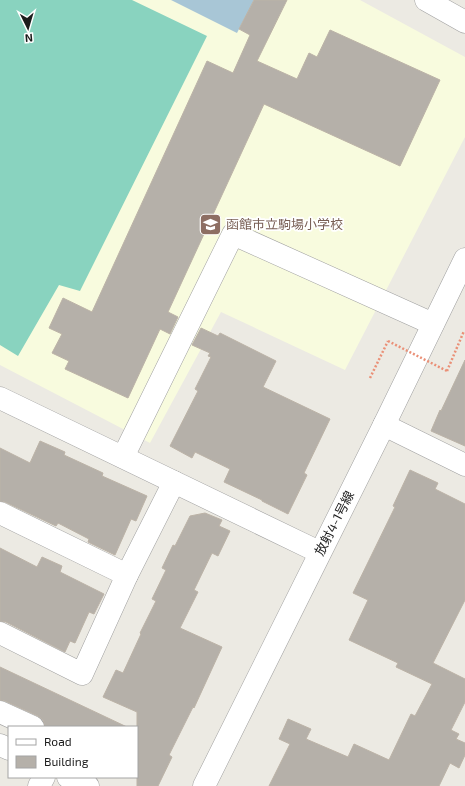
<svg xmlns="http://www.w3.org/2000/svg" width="465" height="786" font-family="'Exo 2','Noto Sans JP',sans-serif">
<rect width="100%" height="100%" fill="#eceae3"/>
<polygon fill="#f8fbde" points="0,0 360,0 465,57 465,137 345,370 221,312 150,443 0,365"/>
<polygon fill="#89d3bf" points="0,0 132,0 207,36 80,291 59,285 18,356 0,345"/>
<polygon fill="#a8c6d6" points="171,0 254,0 237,33"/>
<g fill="#b5b0a9" stroke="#bcb3a7">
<polygon points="254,0 287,0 257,61 297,79 309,53 317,57 330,30 440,80 400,166 264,104 168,312 178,317 170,334 160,329 128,398 65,369 69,361 52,353 62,334 49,328 63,298 92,312 207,61 233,73 250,35 239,29"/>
<polygon points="201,328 218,336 220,333 276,361 263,387 330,419 304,473 307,475 288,514 262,501 262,500 224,482 230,469 195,452 192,458 170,446 198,391 195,389 211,357 208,356 210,353 192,345"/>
<polygon points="465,360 465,446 431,431 440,410 441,411"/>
<polygon points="40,441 65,452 64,455 103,473 102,476 147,496 136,521 131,519 115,555 88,542 89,539 58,523 56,526 5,502 0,501 0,448 30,463"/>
<polygon points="410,470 438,483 435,489 465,504 465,600 433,663 465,679 465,702 451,730 459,734 456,739 465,743 465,755 459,768 450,763 439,786 269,786 290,744 279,739 288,719 311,729 306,739 348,757 354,744 389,760 411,714 415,716 432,684 396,667 398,663 349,640 368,600 353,593 395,507 393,506"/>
<polygon points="205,513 222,520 219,526 230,531 218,556 212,553 194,590 198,592 180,628 222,647 194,708 193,707 169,755 172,757 158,786 137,786 137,712 103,697 116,670 123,673 141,634 140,633 156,601 152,599 166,570 162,568 173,545 175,546 190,516"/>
<polygon points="0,548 37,567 42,557 62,566 60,572 104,594 94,614 89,612 75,643 70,641 65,652 6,622 0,621"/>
<polygon points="0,667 127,727 45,727 43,720 38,716 5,701 0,700"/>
</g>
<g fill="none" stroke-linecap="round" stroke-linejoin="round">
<defs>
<g id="minor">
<polyline points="426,0 465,22"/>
<polyline points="0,398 319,552"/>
<polyline points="384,425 465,465"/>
<polyline points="123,457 233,234 433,324"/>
<polyline points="0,513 127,575"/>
<polyline points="0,633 82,674 127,575 174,482"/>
<polyline points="0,712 33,727"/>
<polyline points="0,745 9,749"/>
<polyline points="68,777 88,786"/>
<polyline points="39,786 44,777"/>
<polyline points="204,786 384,425 465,259"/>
</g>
</defs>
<use href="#minor" stroke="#a0a0a0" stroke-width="23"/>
<g stroke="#ea9077" stroke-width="2.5" stroke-dasharray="2 2" stroke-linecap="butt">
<polyline points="447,371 464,331"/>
<polyline points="370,378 388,341"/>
</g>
<use href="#minor" stroke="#fff" stroke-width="22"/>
<polyline stroke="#ea9077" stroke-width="2.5" stroke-dasharray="2 2" stroke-linecap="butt" points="388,341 447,371"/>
</g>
<defs>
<symbol id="school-square" viewBox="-11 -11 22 22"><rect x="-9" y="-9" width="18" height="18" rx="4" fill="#8d6e63" stroke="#fff"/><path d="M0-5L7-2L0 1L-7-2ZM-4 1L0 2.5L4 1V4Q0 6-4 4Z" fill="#fff"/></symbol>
</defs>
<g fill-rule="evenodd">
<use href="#school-square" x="198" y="212" width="25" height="25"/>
</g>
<g text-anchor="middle" stroke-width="3.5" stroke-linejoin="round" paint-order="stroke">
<g font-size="13" fill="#785e54" stroke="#fff" text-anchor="start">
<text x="226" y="229">函館市立駒場小学校</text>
</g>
<g font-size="13" fill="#1c1c1c" stroke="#fff">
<text transform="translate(334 523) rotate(-63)" y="5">放射4-1号線</text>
</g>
</g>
<rect x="8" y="726" width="130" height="52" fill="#ffffff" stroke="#a4a4a4"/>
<rect x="16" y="739" width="20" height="6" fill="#ffffff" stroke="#a4a4a4"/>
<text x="44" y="746" font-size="12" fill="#1c1c1c">Road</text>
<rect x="16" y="756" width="20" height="12" fill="#b5b0a9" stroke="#a4a4a4"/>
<text x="44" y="766" font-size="12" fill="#1c1c1c">Building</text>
<g transform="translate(28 28) rotate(175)" stroke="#ffffff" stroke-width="3" paint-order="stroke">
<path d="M0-3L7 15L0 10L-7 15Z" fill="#1c1c1c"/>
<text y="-6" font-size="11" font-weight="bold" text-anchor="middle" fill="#1c1c1c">N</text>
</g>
</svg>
